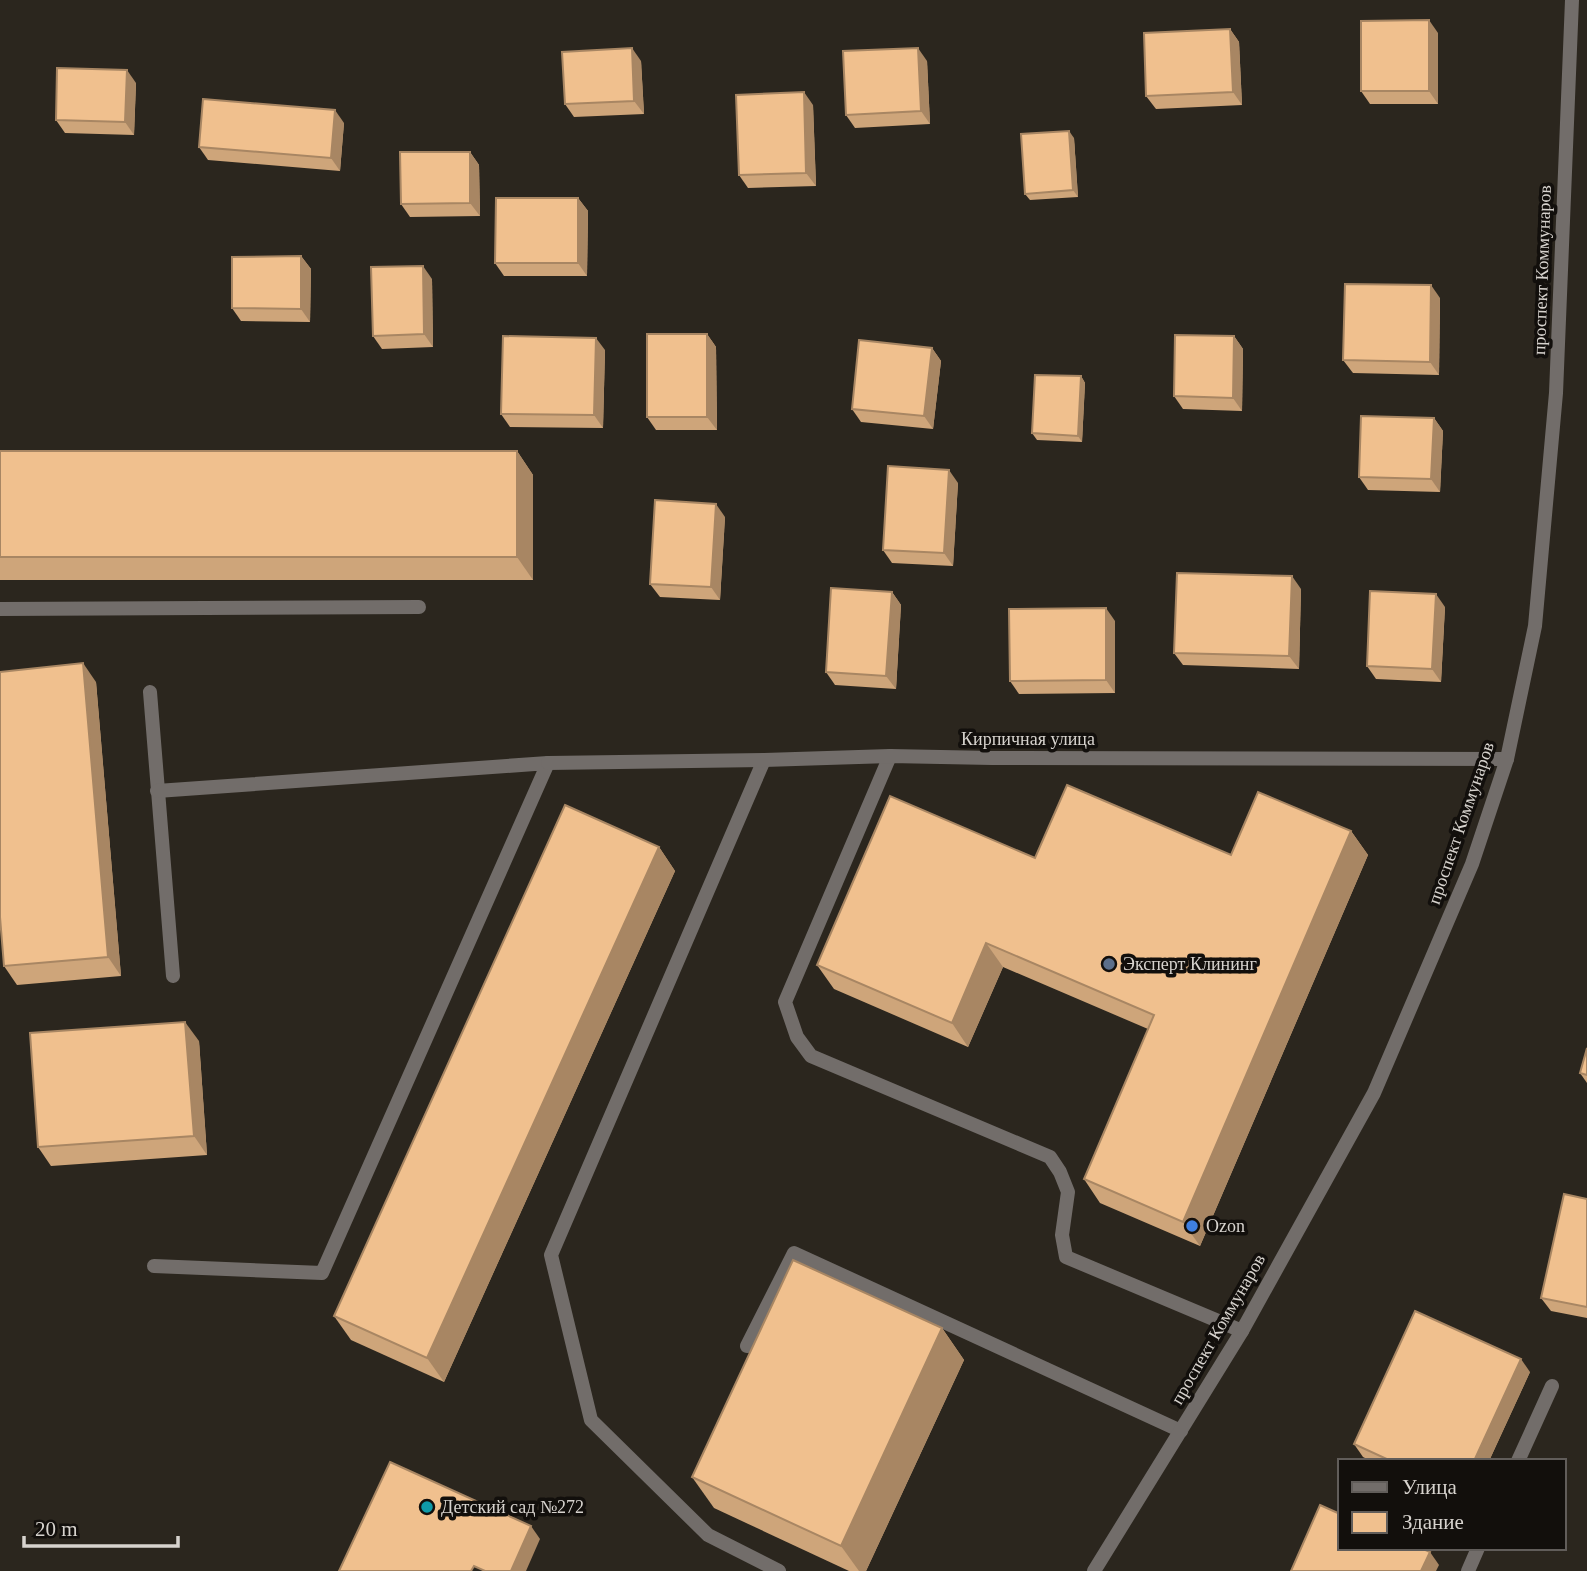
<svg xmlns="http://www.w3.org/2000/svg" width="1587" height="1571" font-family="'Times New Roman',serif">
<rect width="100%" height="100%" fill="#2b261e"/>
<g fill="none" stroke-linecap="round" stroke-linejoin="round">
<g stroke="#726d6a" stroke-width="14">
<polyline points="0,609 419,607"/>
<polyline points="150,692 173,976"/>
<polyline points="890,756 785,1002 797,1037 811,1056 1050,1157 1060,1172 1068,1192 1062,1235 1066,1257 1242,1331"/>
<polyline points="764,760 551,1255 591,1420 708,1535 779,1571"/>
<polyline points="154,1266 322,1273 548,763 157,791"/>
<polyline points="747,1346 794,1253 1181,1431"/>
<polyline points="1518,1461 1552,1386"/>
<polyline points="1468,1571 1478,1548"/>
</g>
<polyline stroke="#726d6a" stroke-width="14" points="548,763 764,760 890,756 992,758 1507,759"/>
<polyline stroke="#726d6a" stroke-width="14" points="1094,1571 1242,1331 1374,1093 1472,864 1507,759 1535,626 1556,393 1572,0"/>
</g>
<g fill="#cea57a">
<polygon points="1230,29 1239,42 1242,105 1156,109 1146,96"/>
<polygon points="1438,33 1438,104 1370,104 1361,91"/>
<polygon points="641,61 644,114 574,117 565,104"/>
<polygon points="927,61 930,124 855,128 846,115"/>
<polygon points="136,83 134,135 65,133 56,120"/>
<polygon points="813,105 816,186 748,188 739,175"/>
<polygon points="344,123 340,171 208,160 199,147"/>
<polygon points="1074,138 1078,197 1030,200 1025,194"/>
<polygon points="470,152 479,165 480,216 410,217 401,204"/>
<polygon points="578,198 588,211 587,276 504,276 495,263"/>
<polygon points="301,256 311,269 310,322 241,321 232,308"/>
<polygon points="432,279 433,347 382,349 373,336"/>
<polygon points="1440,298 1439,375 1353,373 1343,360"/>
<polygon points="707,334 716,347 717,430 656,430 647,417"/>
<polygon points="1234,336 1243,349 1242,411 1183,409 1174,396"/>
<polygon points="932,348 941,361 933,429 861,422 852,409"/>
<polygon points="605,350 603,428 510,427 501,414"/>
<polygon points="1081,376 1085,383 1082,442 1037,440 1032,433"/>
<polygon points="1434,418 1443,431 1440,492 1368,490 1359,477"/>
<polygon points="0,451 517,451 533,475 533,580 0,580"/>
<polygon points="958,483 953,566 892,563 883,550"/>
<polygon points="725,517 720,600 660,597 650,584"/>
<polygon points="1301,589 1299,669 1183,665 1174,653"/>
<polygon points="892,592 901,605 896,689 835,685 826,672"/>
<polygon points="1445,607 1441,682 1376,679 1367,666"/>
<polygon points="1115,621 1115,693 1019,694 1010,681"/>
<polygon points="96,682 121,976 17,985 4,966"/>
<polygon points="1351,831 1368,855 1200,1246 1100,1203 1084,1179 1148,1029 1003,967 968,1047 834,989 817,965 1035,858 1231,855"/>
<polygon points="659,847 675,871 444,1382 351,1340 334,1316"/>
<polygon points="199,1041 207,1155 51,1166 38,1147"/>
<polygon points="1587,1048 1587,1083 1580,1073"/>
<polygon points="1587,1199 1587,1318 1551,1311 1541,1298"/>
<polygon points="942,1328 964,1360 866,1571 849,1571 714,1508 692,1477"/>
<polygon points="1530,1372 1489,1461 1371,1461 1363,1457 1354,1444"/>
</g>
<g fill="#a88663">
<polygon points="1429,20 1438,33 1438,104 1429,91"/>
<polygon points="1230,29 1239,42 1242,105 1233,92"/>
<polygon points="632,48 641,61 644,114 634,101"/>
<polygon points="918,48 927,61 930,124 921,111"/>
<polygon points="127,70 136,83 134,135 125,122"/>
<polygon points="804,92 813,105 816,186 806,173"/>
<polygon points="335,110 344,123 340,171 331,158"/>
<polygon points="1069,131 1074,138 1078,197 1073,190"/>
<polygon points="470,152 479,165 480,216 470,203"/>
<polygon points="578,198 588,211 587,276 578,263"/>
<polygon points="301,256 311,269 310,322 301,309"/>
<polygon points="423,266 432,279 433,347 424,334"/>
<polygon points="1431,285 1440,298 1439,375 1430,362"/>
<polygon points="707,334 716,347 717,430 707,417"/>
<polygon points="1234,336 1243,349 1242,411 1233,398"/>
<polygon points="596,338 605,350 603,428 594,415"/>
<polygon points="932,348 941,361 933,429 924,416"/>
<polygon points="1081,376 1085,383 1082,442 1078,436"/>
<polygon points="1434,418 1443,431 1440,492 1431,479"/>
<polygon points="517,451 533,475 533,580 517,557"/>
<polygon points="949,470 958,483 953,566 944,553"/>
<polygon points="716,504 725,517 720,600 711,587"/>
<polygon points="1292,576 1301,589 1299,669 1289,656"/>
<polygon points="892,592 901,605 896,689 886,676"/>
<polygon points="1436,594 1445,607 1441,682 1432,669"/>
<polygon points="1106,608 1115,621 1115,693 1106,680"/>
<polygon points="83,663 96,682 121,976 108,957"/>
<polygon points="1351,831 1368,855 1200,1246 1183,1222"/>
<polygon points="659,847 675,871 444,1382 427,1358"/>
<polygon points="986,943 1003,967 968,1047 952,1023"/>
<polygon points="185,1022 199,1041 207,1155 194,1136"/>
<polygon points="942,1328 964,1360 866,1571 859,1571 841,1546"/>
<polygon points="1521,1359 1530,1372 1489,1461 1474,1461"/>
<polygon points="531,1526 540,1539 526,1571 511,1571"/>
<polygon points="1430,1552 1439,1565 1436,1571 1421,1571"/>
</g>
<g fill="#f0c08e" stroke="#a88663" stroke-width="2">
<polygon points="1429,20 1429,91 1361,91 1361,21"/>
<polygon points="1230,29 1233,92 1146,96 1144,33"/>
<polygon points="632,48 634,101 565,104 562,52"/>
<polygon points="918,48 921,111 846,115 843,51"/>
<polygon points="57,68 127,70 125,122 56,120"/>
<polygon points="804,92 806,173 739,175 736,95"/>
<polygon points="203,99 335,110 331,158 199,147"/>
<polygon points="1069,131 1073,190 1025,194 1021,134"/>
<polygon points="400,152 470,152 470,203 401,204"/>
<polygon points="496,198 578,198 578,263 495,263"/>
<polygon points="301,256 301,309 232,308 232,257"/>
<polygon points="423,266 424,334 373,336 371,267"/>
<polygon points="1345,284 1431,285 1430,362 1343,360"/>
<rect x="647" y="334" width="60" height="83"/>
<polygon points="1175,335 1234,336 1233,398 1174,396"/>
<polygon points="503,336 596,338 594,415 501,414"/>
<polygon points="859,340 932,348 924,416 852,409"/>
<polygon points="1035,375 1081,376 1078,436 1032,433"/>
<polygon points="1361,416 1434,418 1431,479 1359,477"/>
<rect x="0" y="451" width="517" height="106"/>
<polygon points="888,466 949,470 944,553 883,550"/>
<polygon points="655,500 716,504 711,587 650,584"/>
<polygon points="1177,573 1292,576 1289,656 1174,653"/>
<polygon points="831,588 892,592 886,676 826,672"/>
<polygon points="1370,591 1436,594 1432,669 1367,666"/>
<polygon points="1106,608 1106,680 1010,681 1009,609"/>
<polygon points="83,663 108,957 4,966 0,917 0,672"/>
<polygon points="1067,785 1231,855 1258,792 1351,831 1183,1222 1084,1179 1154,1015 986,943 952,1023 817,965 890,796 1035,858"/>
<polygon points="565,805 659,847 427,1358 334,1316"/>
<polygon points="185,1022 194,1136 38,1147 30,1033"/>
<polygon points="1587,1048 1587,1075 1580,1073"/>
<polygon points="1564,1194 1587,1199 1587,1307 1541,1298"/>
<polygon points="793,1260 942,1328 841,1546 692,1477"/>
<polygon points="1415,1311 1521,1359 1474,1461 1391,1461 1354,1444"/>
<polygon points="390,1462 531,1526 511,1571 485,1571 474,1566 471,1571 339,1571"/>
<polygon points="1320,1505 1340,1514 1340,1548 1421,1548 1430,1552 1421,1571 1291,1571"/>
</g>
<circle fill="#5c6f8a" stroke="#120f0c" stroke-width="2.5" cx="1109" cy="964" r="7"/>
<circle fill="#3f7fe0" stroke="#120f0c" stroke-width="2.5" cx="1192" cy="1226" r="7"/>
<circle fill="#0f9aa8" stroke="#120f0c" stroke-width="2.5" cx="427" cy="1507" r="7"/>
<g text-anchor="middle" stroke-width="7" stroke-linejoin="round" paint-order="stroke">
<g font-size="18" fill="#d7d3ce" stroke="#120f0c">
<text transform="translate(1542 270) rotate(-88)" y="6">проспект Коммунаров</text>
<text x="1028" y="745">Кирпичная улица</text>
<text transform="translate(1461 823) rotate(-71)" y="6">проспект Коммунаров</text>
<text transform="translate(1218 1329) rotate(-60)" y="6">проспект Коммунаров</text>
</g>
<g font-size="18" fill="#d7d3ce" stroke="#120f0c" text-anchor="start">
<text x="1123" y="970">Эксперт Клининг</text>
<text x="1206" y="1232">Ozon</text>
<text x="441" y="1513">Детский сад №272</text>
</g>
</g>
<rect x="1338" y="1459" width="228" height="91" fill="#120f0c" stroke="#615d5a" stroke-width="2"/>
<rect x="1352" y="1482" width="35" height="10" fill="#726d6a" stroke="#615d5a" stroke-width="2"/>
<text x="1402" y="1494" font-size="21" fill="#d7d3ce">Улица</text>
<rect x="1352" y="1512" width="35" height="21" fill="#f0c08e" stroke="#615d5a" stroke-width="2"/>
<text x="1402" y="1529" font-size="21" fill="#d7d3ce">Здание</text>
<path d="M24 1536v10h154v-10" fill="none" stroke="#d7d3ce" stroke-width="3.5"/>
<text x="35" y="1536" font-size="21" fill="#d7d3ce" stroke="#120f0c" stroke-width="5" paint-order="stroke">20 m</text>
</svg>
